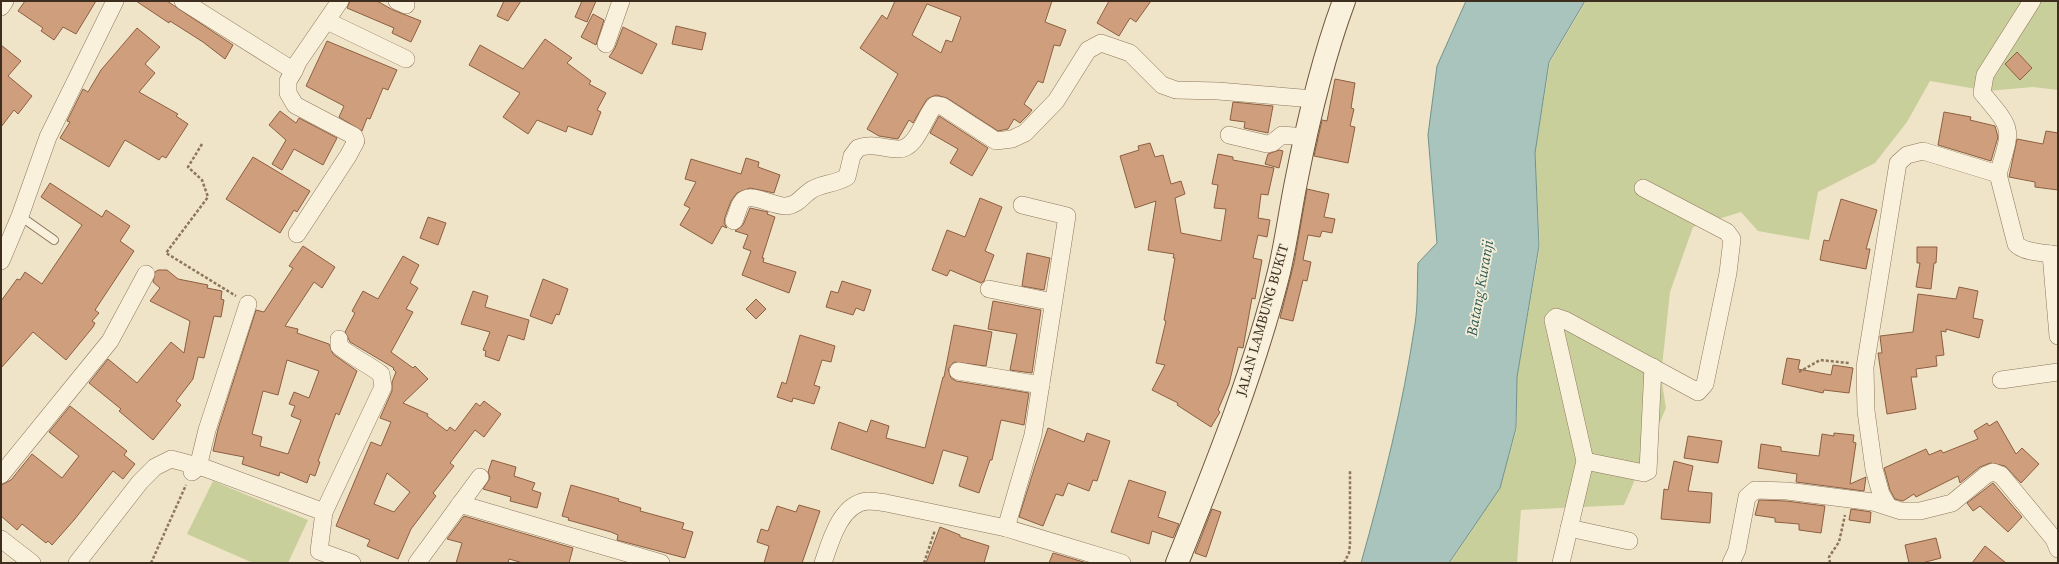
<svg xmlns="http://www.w3.org/2000/svg" width="2059" height="564" font-family="'Source Serif 4',serif">
<rect width="100%" height="100%" fill="#f0e4c8"/>
<g fill="#c9cf9b">
<polygon points="1586,1 2058,1 2058,90 2033,87 1988,91 1930,81 1907,122 1875,163 1818,192 1809,240 1758,231 1741,212 1693,227 1670,292 1661,376 1666,408 1624,505 1521,510 1517,563 1450,563 1500,488 1517,428 1517,377 1540,246 1535,153 1550,62"/>
<polygon points="213,481 308,520 288,563 253,563 187,534"/>
</g>
<path fill="#a9c4bc" stroke="#6f938a" d="M1466 1H1585L1549 62 1535 153 1539 246 1517 377 1516 428 1500 488 1449 563H1361C1383 485 1403 405 1415 324 1418 305 1417 283 1418 263L1437 243 1428 135 1437 66Z"/>
<g fill="#cf9f7d" stroke="#8d5f41" fill-rule="evenodd">
<polygon points="25,1 96,1 76,34 63,27 54,40 41,31 43,28 18,11"/>
<polygon points="136,1 167,1 233,45 225,59 203,42 170,21 169,23"/>
<polygon points="350,1 377,1 393,10 421,21 411,42 392,33 394,28 347,8"/>
<polygon points="504,1 521,1 508,21 497,16"/>
<polygon points="582,1 596,1 587,22 575,17"/>
<path d="M895 1H1052L1045 22 1066 30 1060 46 1054 45 1043 83 1038 81 1024 104 1032 110 1028 115 1020 123 1014 119 1008 129 998 131 947 98 936 95 927 99 913 123 909 120 898 139 879 136 867 129 898 74 860 48 882 15 887 19ZM927 4 961 17 952 42 946 40 941 53 912 35Z"/>
<polygon points="1109,1 1151,1 1136,22 1130,18 1119,36 1097,23"/>
<polygon points="593,14 604,20 596,45 581,37"/>
<polygon points="676,26 706,33 702,50 672,44"/>
<polygon points="623,27 657,44 642,74 609,57 615,48"/>
<polygon points="137,28 160,47 145,64 155,73 139,92 178,114 176,116 188,124 166,158 162,156 159,160 125,140 109,167 60,138 70,122 67,121 83,89 88,92 101,70"/>
<polygon points="545,39 572,58 567,63 591,81 589,84 606,93 597,110 601,112 592,135 568,126 566,132 537,120 528,134 503,117 520,93 469,65 480,45 523,69"/>
<polygon points="327,41 397,70 388,90 383,88 370,119 367,118 362,131 339,117 344,106 306,86"/>
<polygon points="1,45 21,61 8,76 32,96 18,114 14,110 1,127"/>
<polygon points="2017,52 2032,68 2020,80 2005,64"/>
<polygon points="1335,79 1355,83 1351,108 1354,109 1350,126 1355,127 1348,163 1314,156 1322,120 1327,121"/>
<polygon points="1233,102 1273,106 1268,133 1244,128 1245,122 1230,120"/>
<polygon points="280,111 296,123 299,118 337,138 323,165 294,149 282,170 272,164 286,140 269,125"/>
<polygon points="1944,112 1971,117 1970,120 1995,126 1998,137 1991,161 1938,145"/>
<polygon points="939,116 988,148 972,176 950,163 958,149 930,133"/>
<polygon points="2046,131 2058,133 2058,190 2035,187 2035,182 2009,177 2017,139 2043,144"/>
<polygon points="1150,143 1155,157 1163,155 1171,184 1181,181 1185,194 1175,198 1181,233 1221,241 1226,209 1214,208 1218,185 1212,184 1218,154 1233,157 1233,160 1274,168 1268,195 1261,194 1258,218 1270,220 1267,237 1258,235 1253,258 1262,260 1255,299 1252,298 1243,348 1238,347 1229,384 1218,410 1220,412 1211,427 1177,405 1178,403 1152,390 1165,365 1156,363 1166,321 1164,320 1175,258 1173,258 1174,254 1148,250 1156,201 1135,208 1120,156 1139,150 1138,146"/>
<polygon points="1279,150 1283,151 1279,168 1265,164 1268,154"/>
<polygon points="253,157 310,191 297,212 294,210 280,233 226,199"/>
<polygon points="746,158 759,162 758,167 780,175 774,193 750,188 737,193 731,201 725,217 724,223 727,228 722,226 712,244 680,225 690,208 684,205 696,182 685,179 691,159 741,174"/>
<polygon points="50,183 102,217 106,210 130,226 120,241 134,251 95,310 99,313 92,321 95,323 93,327 66,360 33,332 1,368 1,301 17,279 20,280 25,272 42,284 82,225 41,197"/>
<polygon points="1307,189 1329,194 1324,217 1335,219 1332,233 1322,231 1320,237 1308,235 1303,260 1311,262 1307,281 1303,280 1293,321 1280,318 1294,263"/>
<polygon points="980,198 1002,207 985,251 994,255 984,281 981,283 950,270 947,276 932,270 947,230 965,237"/>
<polygon points="1841,199 1877,210 1866,249 1870,249 1866,269 1820,260 1824,240 1829,241"/>
<polygon points="750,208 768,212 767,214 775,217 762,258 764,258 763,262 796,272 789,293 742,275 751,251 743,248 748,235 735,231 743,225"/>
<polygon points="428,217 446,223 438,245 420,238"/>
<path d="M303 246 335 267 322 288 314 282 285 326 298 329 297 333 329 344 333 354 357 371 339 415 336 413 318 461 320 462 315 476 310 474 307 483 280 472 279 476 242 464 244 457 213 451 218 429 256 310 264 312 293 268 289 266ZM287 360 319 371 309 398 294 392 289 404 295 406 291 416 301 420 288 454 260 446 262 437 252 434 263 391 278 395Z"/>
<polygon points="1917,247 1937,247 1936,263 1934,263 1931,289 1916,287 1920,263 1917,263"/>
<polygon points="1027,253 1050,258 1044,290 1022,286"/>
<path d="M403 256 419 265 410 283 418 288 406 309 413 312 391 352 413 368 415 366 428 379 403 403 428 414 427 416 447 431 450 427 455 431 476 403 480 406 484 401 501 414 484 437 475 430 450 463 454 466 433 493 436 496 411 529 398 559 367 546 370 540 336 526 371 442 381 446 391 422 380 418 392 391V382L396 372 393 369 394 368 350 342 345 332 355 313 352 311 363 291 378 299ZM387 473 410 492 394 512 374 504Z"/>
<polygon points="158,270 167,270 178,279 208,285 207,288 222,291 221,299 224,300 221,317 214,316 204,358 198,357 193,379 176,401 181,405 153,440 119,411 121,409 89,383 108,359 137,383 171,342 184,353 190,321 150,301 160,288 153,282 155,272"/>
<polygon points="543,279 568,289 559,315 556,314 552,324 530,316"/>
<polygon points="842,281 871,290 864,311 856,308 853,315 826,307 831,291 838,293"/>
<polygon points="1959,287 1978,291 1973,318 1983,320 1979,338 1946,329 1946,332 1941,331 1944,355 1936,356 1937,366 1916,369 1917,377 1911,377 1916,409 1887,414 1878,353 1882,353 1880,336 1913,332 1918,294 1956,299"/>
<polygon points="473,291 488,296 485,307 529,320 524,340 508,335 499,361 485,356 486,351 483,350 490,332 461,324"/>
<polygon points="756,299 766,309 756,319 746,309"/>
<polygon points="993,301 1041,310 1032,373 1010,370 1017,334 988,329"/>
<polygon points="954,325 992,332 986,366 954,362 948,369 951,378 956,381 1029,393 1024,425 1001,420 992,460 990,460 979,493 959,486 968,457 943,450 933,484 831,449 839,422 867,432 871,420 889,426 886,438 925,448 943,377 944,377"/>
<polygon points="800,335 835,346 831,362 822,360 814,385 820,387 814,404 793,398 792,402 777,397 782,382 786,384"/>
<polygon points="1787,358 1800,360 1798,369 1831,375 1833,365 1853,368 1849,393 1824,390 1823,393 1782,384"/>
<polygon points="70,406 127,451 124,455 135,464 123,479 113,471 74,520 52,545 48,541 46,543 22,524 17,530 1,516 1,485 11,480 32,454 62,478 79,456 49,432"/>
<polygon points="1997,421 2016,454 2022,448 2039,464 2021,483 2005,466 1990,463 1980,467 1960,483 1958,476 1916,497 1914,494 1903,501 1895,499 1890,490 1884,468 1926,449 1929,455 1941,450 1943,453 1978,439 1974,431 1987,423 1989,426"/>
<polygon points="1048,428 1084,442 1087,433 1110,441 1097,481 1093,480 1089,491 1068,483 1063,496 1056,494 1043,526 1019,517 1035,466"/>
<polygon points="1834,433 1854,435 1853,442 1856,443 1850,484 1866,477 1864,491 1796,482 1797,474 1758,468 1761,444 1781,447 1781,451 1819,456 1822,434 1834,436"/>
<polygon points="1688,436 1722,441 1718,463 1684,458"/>
<polygon points="492,460 516,467 514,476 535,483 532,490 541,493 537,508 510,501 511,497 483,489 490,478 488,472"/>
<polygon points="1674,461 1693,466 1688,491 1712,493 1710,523 1661,519 1664,489 1668,490"/>
<polygon points="1129,480 1166,492 1158,517 1179,524 1173,538 1152,531 1149,544 1111,532"/>
<polygon points="1993,483 2022,517 2008,532 1980,506 1973,511 1967,503"/>
<polygon points="571,485 619,499 618,501 641,508 640,511 684,523 682,529 693,532 685,558 617,540 618,535 611,532 568,520 569,518 562,516"/>
<polygon points="1759,500 1786,501 1825,506 1821,533 1799,530 1799,524 1775,522 1775,518 1755,515"/>
<polygon points="799,505 820,511 802,563 764,563 769,546 757,542 761,529 768,531 777,506 796,512"/>
<polygon points="1212,509 1221,512 1206,557 1195,553"/>
<polygon points="1851,509 1871,512 1870,523 1849,520"/>
<polygon points="464,516 573,548 569,563 523,563 509,559 508,563 456,563 462,543 447,539"/>
<polygon points="940,527 960,535 960,537 989,546 984,563 926,563"/>
<polygon points="1936,538 1941,558 1922,563 1909,563 1905,545"/>
<polygon points="1985,546 2006,563 1972,563"/>
<polygon points="1053,553 1087,563 1049,563"/>
</g>
<g fill="none" stroke-linecap="round" stroke-linejoin="round">
<defs>
<polyline id="lane" points="20,216 54,240"/>
<g id="street">
<polyline points="183,1 294,71 298,62 340,1"/>
<polyline points="397,1 406,5"/>
<polyline points="1,7 5,1"/>
<polyline points="327,21 406,59"/>
<polyline points="606,44 621,1"/>
<polyline points="294,71 288,81 288,93 295,105 354,136 356,141 348,156 297,234"/>
<polyline points="1229,135 1267,144 1272,143 1282,135 1305,137"/>
<path d="M1998 174C2012 127 2014 131 1982 93L1985 75 2032 1"/>
<path d="M734 221C737 215 739 202 745 199 755 194 775 207 787 206 799 204 801 197 810 191 818 184 836 184 847 177L852 156 858 148C872 143 882 148 897 149 917 151 924 116 935 105L942 106 996 141 1012 139 1025 133 1056 101 1088 50 1101 43 1130 53 1162 85 1176 90 1218 91 1313 99"/>
<polyline points="2051,254 2058,336"/>
<polyline points="1,261 20,216 48,137 115,1"/>
<polyline points="989,289 1053,302"/>
<polyline points="958,371 1041,385"/>
<polyline points="2001,380 2058,372"/>
<polyline points="1585,461 1644,473 1648,471 1653,367"/>
<polyline points="192,472 198,467 207,430 248,304"/>
<polyline points="1,475 110,341 146,274"/>
<polyline points="460,504 661,563"/>
<path d="M1888 506 1881 494 1874 469 1866 411 1865 367 1898 163 1907 155 1923 151 1998 174 2016 244C2024 253 2046 253 2058 255"/>
<path d="M324 512 383 387 381 374C368 364 352 357 339 346V339"/>
<polyline points="1006,528 1033,435 1067,216 1022,205"/>
<polyline points="1569,528 1629,541"/>
<polyline points="1,539 32,563"/>
<polyline points="77,563 140,482 155,467 171,459 205,468 324,512 319,551 352,563"/>
<polyline points="417,563 480,477"/>
<path d="M823 563C830 543 840 503 868 501 873 501 880 502 886 503L1006 528 1122 563"/>
<polyline points="1561,563 1585,461 1553,320 1556,317 1565,320 1698,392 1705,384 1728,273 1732,239 1727,232 1643,188"/>
<polyline points="1731,563 1737,550 1747,497 1755,490 1787,491 1873,502 1901,511 1920,511 1952,503 1986,475 1993,472 2001,475 2054,539 2058,549"/>
</g>
<path id="secondary" d="M1177 563C1215 468 1254 372 1279 272 1286 242 1290 212 1296 182 1308 121 1322 60 1344 1"/>
</defs>
<use href="#lane" stroke="#8d765c" stroke-width="10"/>
<use href="#street" stroke="#8d765c" stroke-width="18"/>
<use href="#secondary" stroke="#6f573f" stroke-width="24"/>
<g stroke="#8d765c" stroke-width="2.5" stroke-dasharray="3 2" stroke-linecap="butt">
<polyline points="202,144 188,167 202,180 208,197 166,253 236,296"/>
<polyline points="1799,372 1820,360 1849,363"/>
<polyline points="151,563 186,485"/>
<polyline points="924,563 935,530"/>
<polyline points="1344,563 1349,553 1350,544 1350,471"/>
<polyline points="1830,563 1829,557 1839,542 1845,515"/>
</g>
<use href="#lane" stroke="#faf1dc" stroke-width="8"/>
<use href="#street" stroke="#faf1dc" stroke-width="17"/>
<use href="#secondary" stroke="#faf1dc" stroke-width="22"/>
</g>
<g text-anchor="middle" stroke-width="3.5" stroke-linejoin="round" paint-order="stroke">
<g font-size="14" fill="#3d2e20" stroke="#f7eed8">
<text transform="translate(1262 320) rotate(-74)" y="5">JALAN LAMBUNG BUKIT</text>
</g>
<g font-size="15" font-style="italic" fill="#2f5d5a" stroke="#f7eed8">
<text transform="translate(1480 288) rotate(-80)" y="5">Batang Kuranji</text>
</g>
</g>
<rect width="2059" height="564" fill="none" stroke="#3d2e20" stroke-width="4"/>
</svg>
